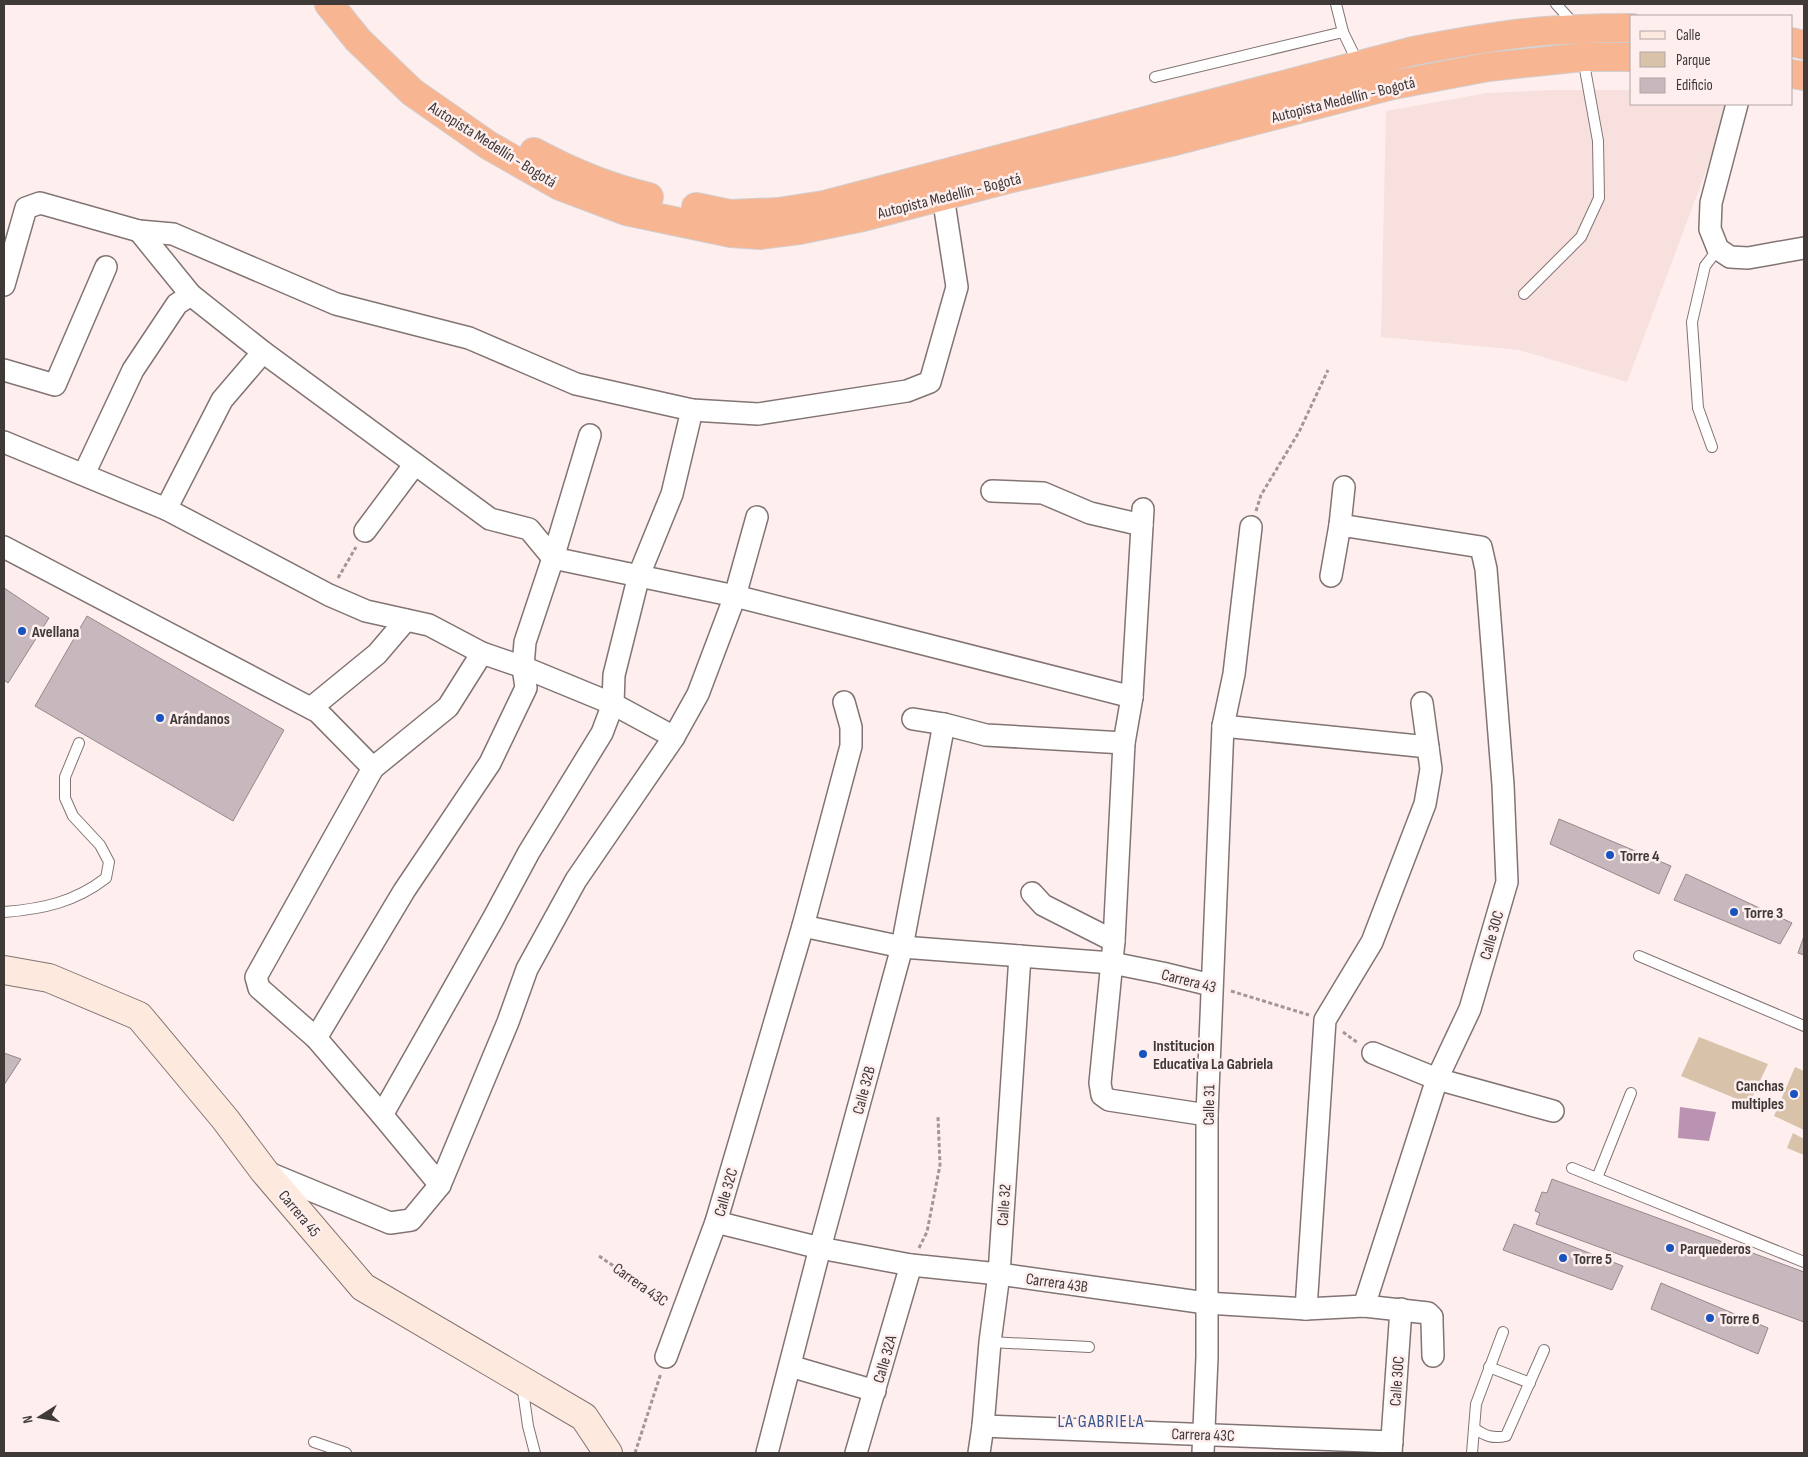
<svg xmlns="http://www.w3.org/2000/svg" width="1808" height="1457" font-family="'Sofia Sans Condensed',sans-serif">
<rect width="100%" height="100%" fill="#feefee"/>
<polygon fill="#f7e0de" points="1551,90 1632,90 1632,104 1731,104 1627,382 1519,350 1381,337 1386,111 1487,93"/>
<g fill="#d8c3aa">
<polygon points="1699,1037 1768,1064 1749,1104 1681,1076"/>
<polygon points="1795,1067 1804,1071 1804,1130 1774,1116"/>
<polygon points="1793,1133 1804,1139 1804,1155 1787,1148"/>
</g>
<polygon fill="#bb93b2" points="1680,1107 1716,1112 1709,1141 1678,1138"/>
<g fill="#c6b8bc" stroke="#96898d">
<polygon points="4,588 49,618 8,683 4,680"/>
<polygon points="87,616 284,730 233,821 35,706"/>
<polygon points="1559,819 1671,866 1659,894 1550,844"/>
<polygon points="1686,874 1792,923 1780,944 1674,900"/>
<polygon points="1804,936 1804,955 1798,953"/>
<polygon points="4,1053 21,1059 4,1085"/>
<polygon points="1552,1179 1804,1272 1804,1322 1536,1224 1540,1213 1535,1211 1542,1192 1547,1193"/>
<polygon points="1514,1224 1623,1266 1612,1290 1503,1250"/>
<polygon points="1661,1283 1768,1328 1758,1354 1651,1309"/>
</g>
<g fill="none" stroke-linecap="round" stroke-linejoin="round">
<defs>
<g id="lane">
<polyline points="1336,4 1343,32 1359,65"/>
<polyline points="1556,4 1576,26"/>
<polyline points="1155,77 1343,32"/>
<polyline points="1524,294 1581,237 1599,198 1598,141 1583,58"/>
<polyline points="1712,447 1698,408 1692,322 1705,266 1718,249"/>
<path d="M4 912C43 909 75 902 106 878L109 862 100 845 73 816 65 798V777L79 743"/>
<polyline points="1639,956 1804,1026"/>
<polyline points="1572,1168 1804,1262"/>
<polyline points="1597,1178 1631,1093"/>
<polyline points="990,1342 1089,1347"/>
<polyline points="1489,1367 1530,1383"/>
<polyline points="522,1384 528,1426 535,1453"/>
<path d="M1474 1428C1485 1436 1493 1439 1506 1436L1544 1350"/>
<polyline points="314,1442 346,1453"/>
<polyline points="1472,1453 1476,1404 1503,1332"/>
</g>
<g id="street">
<polyline points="1737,104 1711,203 1710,229 1718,249 1730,257 1748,258 1804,248"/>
<polyline points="139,231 191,295 263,352 490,519 529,529 553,558 735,596 1132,697"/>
<polyline points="4,285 26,208 40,203 139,231 173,234 336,304 469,338 576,384 692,410 758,414 907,391 930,382 957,287 943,196"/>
<polyline points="4,370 55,385 106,267"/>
<polyline points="4,442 166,509 329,595 366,611 429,625 482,653 523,667 613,704 674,737"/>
<polyline points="84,474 133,370 177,304 191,295"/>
<polyline points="992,491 1043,493 1090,513 1142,525"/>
<polyline points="166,509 222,400 263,352"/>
<polyline points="1143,509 1132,697 1124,743 1114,941 1100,1083 1102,1095 1109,1100 1207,1115"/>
<polyline points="1340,525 1344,487"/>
<polyline points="365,531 415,464"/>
<polyline points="4,547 318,712 373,768"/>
<polyline points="1331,576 1340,525 1481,547 1486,569 1503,785 1507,882 1470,1009 1437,1079 1364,1306"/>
<polyline points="311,708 377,654 406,620"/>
<polyline points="913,719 944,724 986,735 1124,743"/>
<polyline points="1223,726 1428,747"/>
<polyline points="1032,893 1043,905 1114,941"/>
<polyline points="803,926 902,947 1112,963 1162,973 1211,985"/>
<polyline points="316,1038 404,891 490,763 526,688 523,667 525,642 553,558 590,435"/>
<polyline points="1373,1053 1437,1079 1553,1111"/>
<polyline points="382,1115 493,919 529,852 602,733 613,704 614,675 639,575 672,494 692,410"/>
<polyline points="264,1171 390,1223 411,1220 440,1185 508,1022 527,969 576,880 674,737 698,694 735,596 757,517"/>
<polyline points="440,1185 382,1115 316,1038 259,988 256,977 373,768 448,707 482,653"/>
<polyline points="716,1222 820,1248 911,1265 999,1274 1206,1303 1306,1309 1364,1306 1428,1313 1432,1317 1432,1322 1433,1356"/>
<polyline points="1306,1309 1325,1020 1372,942 1425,804 1431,769 1422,703"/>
<polyline points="666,1357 716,1222 803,926 851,746 851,727 844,702"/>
<polyline points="790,1366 875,1391"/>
<polyline points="983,1426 1392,1442"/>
<polyline points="767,1453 820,1248 902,947 944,724"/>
<polyline points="856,1453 911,1265"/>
<polyline points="979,1453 983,1426 990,1342 999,1274 1020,956"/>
<polyline points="1203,1453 1207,1357 1207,1115 1223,726 1234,674 1251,527"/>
<polyline points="1391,1453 1401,1309"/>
</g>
<polyline id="secondary" points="4,970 49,978 139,1016 225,1119 264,1171 363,1287 584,1417 608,1453"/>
<g id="highway">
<polyline points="329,4 358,40 412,92 488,145 560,186 626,211 731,233 760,235 799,230 863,217 1012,178 1175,141 1393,85 1488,67 1583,57 1632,57"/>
<polyline points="1792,42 1804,45"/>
<polyline points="1792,74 1804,76"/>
<path d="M534 152C569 171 610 188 649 197"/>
<path d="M696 207 730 214 778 212 824 205 1413 51C1450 44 1487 37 1524 33 1560 29 1596 28 1632 28"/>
</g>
</defs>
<use href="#lane" stroke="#817473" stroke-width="12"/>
<use href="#street" stroke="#817473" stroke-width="24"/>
<use href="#secondary" stroke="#817473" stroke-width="30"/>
<use href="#highway" stroke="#d1cfcf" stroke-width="30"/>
<g stroke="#a29796" stroke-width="3" stroke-dasharray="4 2.5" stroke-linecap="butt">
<polyline points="1256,511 1261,495 1299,432 1328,370"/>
<polyline points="338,578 356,547"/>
<polyline points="1231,991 1309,1015"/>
<polyline points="1343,1032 1358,1043"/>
<polyline points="919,1248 927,1232 940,1165 938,1117"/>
<polyline points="599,1256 668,1303"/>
<polyline points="635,1453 661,1373"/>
</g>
<use href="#lane" stroke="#fff" stroke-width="10"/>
<use href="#street" stroke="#fff" stroke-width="21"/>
<use href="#secondary" stroke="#fde9de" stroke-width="28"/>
<use href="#highway" stroke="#f7b592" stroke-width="28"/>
</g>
<g fill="#1853bf" stroke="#feefee" stroke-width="2">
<circle cx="22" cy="631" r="5"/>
<circle cx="160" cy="718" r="5"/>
<circle cx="1610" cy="855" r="5"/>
<circle cx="1734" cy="912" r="5"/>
<circle cx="1143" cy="1054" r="5"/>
<circle cx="1794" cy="1094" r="5"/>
<circle cx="1670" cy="1248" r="5"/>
<circle cx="1563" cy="1258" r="5"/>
<circle cx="1710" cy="1318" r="5"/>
</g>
<g text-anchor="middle" stroke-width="5" stroke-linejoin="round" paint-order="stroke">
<g font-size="16" fill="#3f3938" stroke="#feefee">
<text transform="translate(1343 99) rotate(-14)" y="6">Autopista Medellín - Bogotá</text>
<text transform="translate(493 144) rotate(32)" y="6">Autopista Medellín - Bogotá</text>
<text transform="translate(949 195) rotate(-14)" y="6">Autopista Medellín - Bogotá</text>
<text transform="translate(1491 935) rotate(-74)" y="6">Calle 30C</text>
<text transform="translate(1189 980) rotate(14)" y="6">Carrera 43</text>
<text transform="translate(863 1090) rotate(-75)" y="6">Calle 32B</text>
<text transform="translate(1208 1105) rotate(-89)" y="6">Calle 31</text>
<text transform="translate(725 1192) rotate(-74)" y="6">Calle 32C</text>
<text transform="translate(1003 1205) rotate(-86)" y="6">Calle 32</text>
<text transform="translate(300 1213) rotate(50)" y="6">Carrera 45</text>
<text transform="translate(1057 1282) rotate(8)" y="6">Carrera 43B</text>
<text transform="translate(641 1284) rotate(35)" y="6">Carrera 43C</text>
<text transform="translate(884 1359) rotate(-74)" y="6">Calle 32A</text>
<text transform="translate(1396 1381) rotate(-86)" y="6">Calle 30C</text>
<text transform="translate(1203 1434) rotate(2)" y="6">Carrera 43C</text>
</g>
<g font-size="16" font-weight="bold" fill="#3f3938" stroke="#feefee" text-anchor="start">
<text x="32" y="637">Avellana</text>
<text x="170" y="724">Arándanos</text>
<text x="1620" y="861">Torre 4</text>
<text x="1744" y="918">Torre 3</text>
<text x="1153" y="1051">Institucion<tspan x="1153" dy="18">Educativa La Gabriela</tspan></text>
<text x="1784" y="1091" text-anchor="end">Canchas<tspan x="1784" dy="18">multiples</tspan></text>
<text x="1680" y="1254">Parquederos</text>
<text x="1573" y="1264">Torre 5</text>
<text x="1720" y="1324">Torre 6</text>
</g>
<g font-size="18" letter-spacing="1" fill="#37568f" stroke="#feefee">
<text x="1101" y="1427">LA GABRIELA</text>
</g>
</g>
<rect width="1808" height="1457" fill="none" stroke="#3f3938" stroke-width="10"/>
<rect x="1630" y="15" width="162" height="90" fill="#feefee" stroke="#b2a6a5"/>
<rect x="1640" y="31" width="25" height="8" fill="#fde9de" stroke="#b2a6a5"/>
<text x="1676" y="40" font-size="15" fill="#3f3938">Calle</text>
<rect x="1640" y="52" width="25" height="15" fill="#d8c3aa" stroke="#b2a6a5"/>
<text x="1676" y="65" font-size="15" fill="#3f3938">Parque</text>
<rect x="1640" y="78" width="25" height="15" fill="#c6b8bc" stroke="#b2a6a5"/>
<text x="1676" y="90" font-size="15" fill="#3f3938">Edificio</text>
<g transform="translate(40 1417) rotate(259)" stroke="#feefee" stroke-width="4" paint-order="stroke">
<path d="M0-4L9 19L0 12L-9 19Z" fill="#3f3938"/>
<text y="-8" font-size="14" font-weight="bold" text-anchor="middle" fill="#3f3938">N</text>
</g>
</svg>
